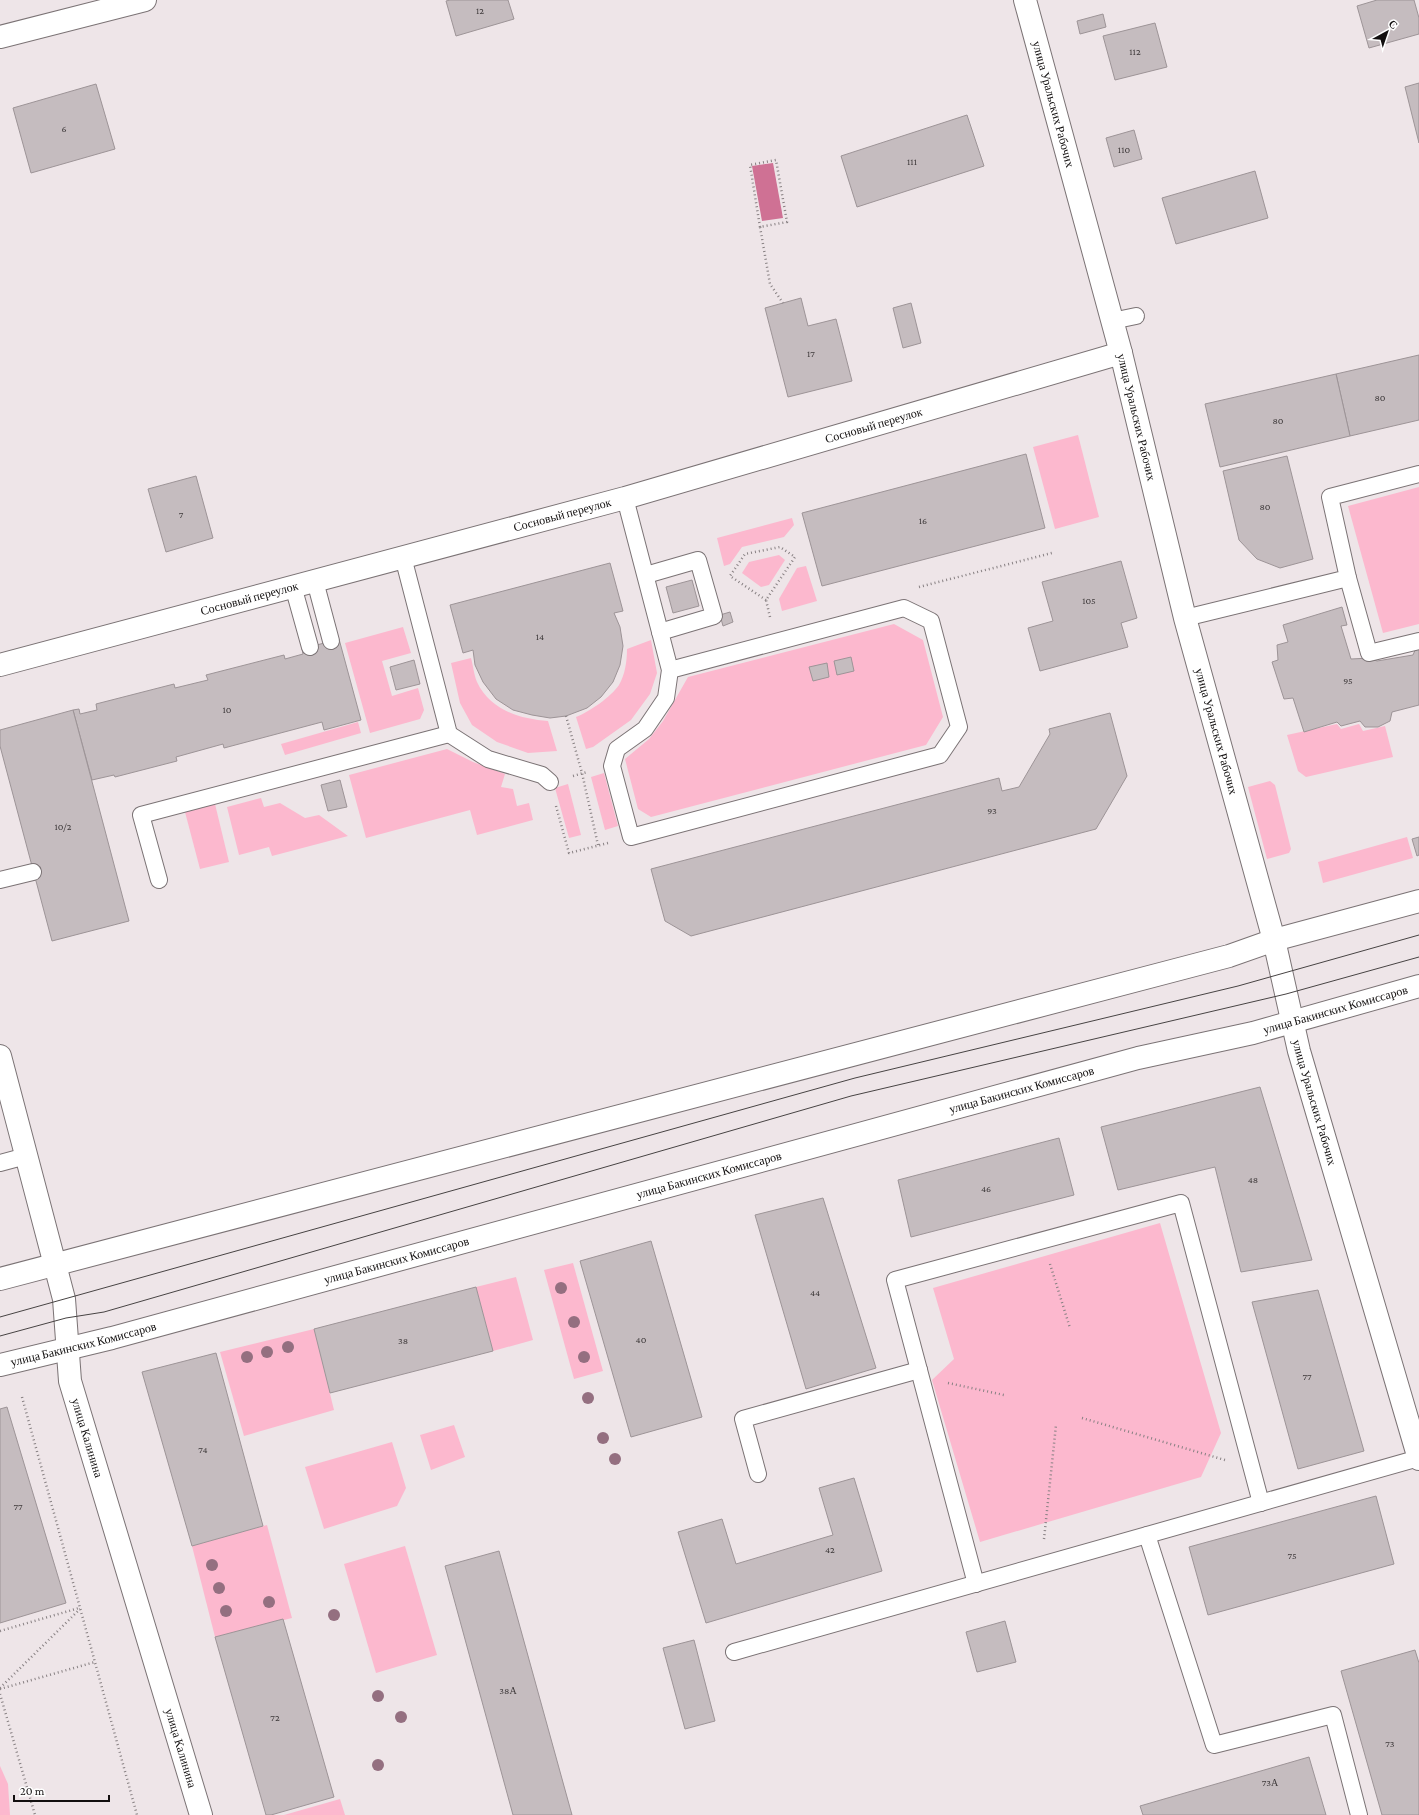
<svg xmlns="http://www.w3.org/2000/svg" width="1419" height="1815" font-family="'Crimson Pro',serif">
<rect width="100%" height="100%" fill="#eee5e8"/>
<g fill="#fcb8ce">
<polygon points="1078,435 1099,517 1055,529 1033,447"/>
<polygon points="1419,487 1419,624 1383,633 1348,506"/>
<polygon points="792,518 794,525 784,537 742,547 730,564 724,566 717,538"/>
<polygon points="779,555 785,560 769,585 761,587 742,573 749,562"/>
<polygon points="806,566 817,601 782,611 779,599 797,568"/>
<polygon points="894,624 923,640 943,717 926,745 651,817 638,809 625,759 649,739 663,721 688,677"/>
<polygon points="403,627 411,653 382,661 392,696 418,688 424,710 420,719 370,733 345,643"/>
<path d="M651 640 657 673 650 694 631 720 593 747 586 749 576 717C589 712 611 697 619 685 625 675 627 661 627 649Z"/>
<path d="M471 658C473 665 474 675 477 682 490 710 520 719 548 721L557 751 528 753 497 742 472 725 460 703 451 663Z"/>
<polygon points="358,722 361,733 285,755 281,744"/>
<polygon points="1337,724 1341,729 1359,724 1363,731 1385,726 1393,757 1306,777 1298,771 1287,735"/>
<polygon points="447,749 473,762 505,774 501,787 513,789 517,806 529,803 533,820 477,835 470,810 366,838 349,775"/>
<polygon points="604,773 618,826 605,830 591,777"/>
<polygon points="1270,781 1275,785 1291,849 1289,853 1267,859 1248,787"/>
<polygon points="568,784 581,835 569,838 555,788"/>
<polygon points="261,798 264,807 280,803 305,818 319,815 348,836 272,856 269,847 239,855 227,807"/>
<polygon points="215,804 229,862 200,869 185,812"/>
<polygon points="1407,837 1413,858 1323,883 1318,862"/>
<polygon points="1160,1223 1221,1433 1201,1477 980,1542 932,1380 954,1359 933,1288"/>
<polygon points="573,1263 603,1371 574,1379 544,1270"/>
<polygon points="516,1277 533,1340 493,1351 476,1287"/>
<polygon points="314,1329 334,1410 244,1436 220,1352"/>
<polygon points="454,1425 465,1457 431,1470 420,1435"/>
<polygon points="392,1442 406,1488 397,1506 324,1529 305,1467"/>
<polygon points="267,1525 292,1618 215,1637 192,1546"/>
<polygon points="405,1546 437,1655 376,1673 344,1564"/>
<polygon points="0,1766 8,1784 10,1815 0,1815"/>
<polygon points="340,1799 345,1815 284,1815"/>
</g>
<polygon fill="#cf7194" points="773,163 783,218 762,221 752,166"/>
<g fill="#c5bcbf" stroke="#9d9497">
<polygon points="450,0 508,0 514,19 456,36 446,1"/>
<polygon points="1377,0 1414,0 1419,18 1419,34 1369,48 1357,6"/>
<polygon points="1103,14 1106,27 1080,34 1077,21"/>
<polygon points="1155,23 1167,67 1115,80 1103,36"/>
<polygon points="1419,83 1419,143 1405,87"/>
<polygon points="96,84 115,149 31,173 13,108"/>
<polygon points="967,115 984,166 857,207 841,156"/>
<polygon points="1134,130 1142,159 1114,167 1106,138"/>
<polygon points="1255,171 1268,218 1176,244 1162,198"/>
<polygon points="801,298 808,326 836,319 852,381 788,397 765,308"/>
<polygon points="911,303 921,343 903,348 893,308"/>
<polygon points="1419,355 1419,420 1350,436 1336,374"/>
<polygon points="1336,374 1350,436 1220,467 1205,404"/>
<polygon points="1026,454 1045,528 822,586 802,513"/>
<polygon points="1287,456 1313,559 1280,568 1257,559 1239,540 1223,471"/>
<polygon points="196,476 213,538 166,552 148,489"/>
<polygon points="1121,561 1137,618 1121,623 1128,647 1040,671 1028,628 1053,621 1042,582"/>
<polygon points="610,563 623,611 614,613 620,627 623,646 620,665 613,682 601,697 587,708 566,716 550,718 532,715 513,710 496,699 483,682 475,665 473,650 463,653 450,605"/>
<polygon points="692,580 699,606 673,613 666,587"/>
<polygon points="1342,607 1347,625 1341,626 1351,659 1370,658 1377,661 1413,655 1416,648 1419,647 1419,705 1392,712 1390,721 1378,727 1365,727 1360,721 1341,726 1337,722 1304,732 1293,698 1284,699 1272,662 1278,660 1277,645 1288,642 1283,625"/>
<polygon points="730,612 733,622 723,626 720,615"/>
<polygon points="339,639 361,720 324,730 322,722 224,748 223,744 176,757 177,761 115,777 114,775 92,780 73,710 79,709 80,714 97,710 96,704 174,684 175,688 208,680 206,675 284,655 285,659 303,654 302,649"/>
<polygon points="851,657 854,671 837,675 834,661"/>
<polygon points="414,660 420,684 396,690 390,667"/>
<polygon points="827,663 829,677 813,681 809,667"/>
<polygon points="73,710 129,921 52,941 0,746 0,730"/>
<polygon points="1110,713 1127,776 1096,829 691,936 665,921 651,869 999,778 1002,791 1019,787 1050,734 1049,729"/>
<polygon points="340,780 347,807 328,811 321,785"/>
<polygon points="1419,837 1419,855 1417,856 1412,839"/>
<polygon points="1260,1087 1312,1260 1241,1272 1215,1167 1118,1190 1101,1127"/>
<polygon points="1059,1138 1074,1195 911,1237 898,1180"/>
<polygon points="823,1198 876,1368 806,1389 755,1215"/>
<polygon points="651,1241 702,1417 631,1437 580,1261"/>
<polygon points="476,1287 493,1351 330,1393 314,1329"/>
<polygon points="1318,1290 1364,1451 1298,1469 1252,1302"/>
<polygon points="216,1353 263,1526 192,1546 142,1372"/>
<polygon points="7,1407 66,1603 0,1623 0,1409"/>
<polygon points="854,1478 882,1571 706,1623 678,1532 722,1519 736,1564 833,1535 819,1488"/>
<polygon points="1376,1496 1394,1564 1208,1615 1189,1547"/>
<polygon points="499,1551 572,1815 513,1815 445,1566"/>
<polygon points="283,1619 334,1797 271,1815 266,1815 215,1637"/>
<polygon points="1005,1621 1016,1662 977,1672 966,1632"/>
<polygon points="694,1640 715,1721 685,1729 663,1648"/>
<polygon points="1415,1650 1419,1663 1419,1815 1382,1815 1341,1671"/>
<polygon points="1309,1757 1326,1815 1143,1815 1140,1806"/>
</g>
<g fill="none" stroke-linecap="round" stroke-linejoin="round">
<defs>
<g id="service">
<polyline points="1112,321 1136,316"/>
<polyline points="625,498 670,670 666,698 645,729 617,749 612,766 631,837 940,755 959,727 931,621 904,608 670,670"/>
<polyline points="403,557 449,734 488,759 542,775 550,782"/>
<polyline points="646,575 698,560 714,616 660,632"/>
<polyline points="1348,578 1369,653 1419,641"/>
<polyline points="315,581 331,641"/>
<polyline points="293,586 310,647"/>
<polyline points="1185,618 1348,578 1330,497 1419,474"/>
<polyline points="0,880 33,872"/>
<polyline points="159,880 141,815 449,734"/>
<polyline points="0,1163 26,1156"/>
<polyline points="758,1474 743,1419 919,1370"/>
<polyline points="1147,1535 1214,1745 1333,1715 1359,1815"/>
<polyline points="976,1584 895,1280 1181,1203 1261,1503"/>
<polyline points="734,1652 1419,1458"/>
</g>
<g id="minor">
<path id="s1" d="M1025 0 1121 353 1185 618 1274 940 1299 1051 1419 1459"/>
<polyline points="0,37 145,0"/>
<path id="s2" d="M0 665 625 498 1121 353"/>
<path id="s3" d="M0 1056 64 1299 70 1381 201 1815"/>
</g>
<g id="primary">
<polyline points="0,1279 1229,956 1274,940 1419,901"/>
<path id="s4" d="M0 1365 112 1338 1138 1058 1253 1033 1419 986"/>
</g>
</defs>
<use href="#service" stroke="#7b7375" stroke-width="18"/>
<use href="#minor" stroke="#7b7375" stroke-width="24"/>
<use href="#primary" stroke="#7b7375" stroke-width="24"/>
<g stroke="#888183" stroke-width="2.5" stroke-dasharray="1 3" stroke-linecap="butt">
<polyline points="760,227 750,165 776,160 787,222 760,227 770,284 783,303"/>
<polyline points="919,587 1052,553"/>
<polyline points="766,600 730,576 745,554 780,547 795,557 766,600 770,617"/>
<polyline points="566,716 582,773 598,845"/>
<polyline points="573,776 587,772"/>
<polyline points="556,806 569,853 608,843"/>
<polyline points="1050,1264 1070,1328"/>
<polyline points="948,1383 1004,1395"/>
<polyline points="22,1397 137,1815"/>
<polyline points="1082,1418 1225,1460"/>
<polyline points="1044,1539 1056,1425"/>
<polyline points="0,1631 79,1608"/>
<polyline points="0,1688 80,1609"/>
<polyline points="0,1689 95,1662"/>
<polyline points="0,1694 35,1815"/>
</g>
<use href="#service" stroke="#fff" stroke-width="16"/>
<use href="#minor" stroke="#fff" stroke-width="22"/>
<use href="#primary" stroke="#fff" stroke-width="22"/>
<g stroke="#474343" stroke-width="1">
<polyline points="0,1317 855,1078 1238,986 1419,935"/>
<polyline points="0,1336 66,1318 104,1312 851,1096 1286,994 1419,957"/>
</g>
</g>
<g fill="#946f80">
<circle cx="561" cy="1288" r="6"/>
<circle cx="574" cy="1322" r="6"/>
<circle cx="288" cy="1347" r="6"/>
<circle cx="267" cy="1352" r="6"/>
<circle cx="247" cy="1357" r="6"/>
<circle cx="584" cy="1357" r="6"/>
<circle cx="588" cy="1398" r="6"/>
<circle cx="603" cy="1438" r="6"/>
<circle cx="615" cy="1459" r="6"/>
<circle cx="212" cy="1565" r="6"/>
<circle cx="219" cy="1588" r="6"/>
<circle cx="269" cy="1602" r="6"/>
<circle cx="226" cy="1611" r="6"/>
<circle cx="334" cy="1615" r="6"/>
<circle cx="378" cy="1696" r="6"/>
<circle cx="401" cy="1717" r="6"/>
<circle cx="378" cy="1765" r="6"/>
</g>
<g text-anchor="middle" stroke-width="3" stroke-linejoin="round" paint-order="stroke">
<g font-size="10" fill="#3f3a3b">
<text x="480" y="14">12</text>
<text x="1135" y="55">112</text>
<text x="64" y="132">6</text>
<text x="1124" y="153">110</text>
<text x="912" y="165">111</text>
<text x="811" y="357">17</text>
<text x="1380" y="401">80</text>
<text x="1278" y="424">80</text>
<text x="1265" y="510">80</text>
<text x="181" y="518">7</text>
<text x="923" y="524">16</text>
<text x="1089" y="604">105</text>
<text x="540" y="640">14</text>
<text x="1348" y="684">95</text>
<text x="227" y="713">10</text>
<text x="992" y="814">93</text>
<text x="63" y="830">10/2</text>
<text x="1253" y="1183">48</text>
<text x="986" y="1192">46</text>
<text x="815" y="1296">44</text>
<text x="641" y="1343">40</text>
<text x="403" y="1344">38</text>
<text x="1307" y="1380">77</text>
<text x="203" y="1453">74</text>
<text x="18" y="1510">77</text>
<text x="830" y="1553">42</text>
<text x="1292" y="1559">75</text>
<text x="508" y="1694">38А</text>
<text x="275" y="1721">72</text>
<text x="1390" y="1747">73</text>
<text x="1270" y="1786">73А</text>
</g>
<g font-size="12" fill="#120f0f" stroke="#fff">
<text dy="4" stroke="none"><textPath href="#s1" startOffset="108">улица Уральских Рабочих</textPath></text>
<text dy="4" stroke="none"><textPath href="#s1" startOffset="432">улица Уральских Рабочих</textPath></text>
<text dy="4" stroke="none"><textPath href="#s2" startOffset="906">Сосновый переулок</textPath></text>
<text dy="4" stroke="none"><textPath href="#s2" startOffset="582">Сосновый переулок</textPath></text>
<text dy="4" stroke="none"><textPath href="#s2" startOffset="258">Сосновый переулок</textPath></text>
<text dy="4" stroke="none"><textPath href="#s1" startOffset="756">улица Уральских Рабочих</textPath></text>
<text dy="4" stroke="none"><textPath href="#s4" startOffset="1382">улица Бакинских Комиссаров</textPath></text>
<text dy="4" stroke="none"><textPath href="#s4" startOffset="1058">улица Бакинских Комиссаров</textPath></text>
<text dy="4" stroke="none"><textPath href="#s1" startOffset="1140">улица Уральских Рабочих</textPath></text>
<text dy="4" stroke="none"><textPath href="#s4" startOffset="734">улица Бакинских Комиссаров</textPath></text>
<text dy="4" stroke="none"><textPath href="#s4" startOffset="410">улица Бакинских Комиссаров</textPath></text>
<text dy="4" stroke="none"><textPath href="#s4" startOffset="86">улица Бакинских Комиссаров</textPath></text>
<text dy="4" stroke="none"><textPath href="#s3" startOffset="393">улица Калинина</textPath></text>
<text dy="4" stroke="none"><textPath href="#s3" startOffset="717">улица Калинина</textPath></text>
</g>
</g>
<g transform="translate(1387 32) rotate(40)" stroke="#ffffff" stroke-width="3" paint-order="stroke">
<path d="M0-3L7 15L0 10L-7 15Z" fill="#120f0f"/>
<text y="-6" font-size="11" font-weight="bold" text-anchor="middle" fill="#120f0f">С</text>
</g>
<path d="M14 1795v6h95v-6" fill="none" stroke="#120f0f" stroke-width="2"/>
<text x="20" y="1795" font-size="12" fill="#120f0f" stroke="#ffffff" stroke-width="3" paint-order="stroke">20 m</text>
</svg>
